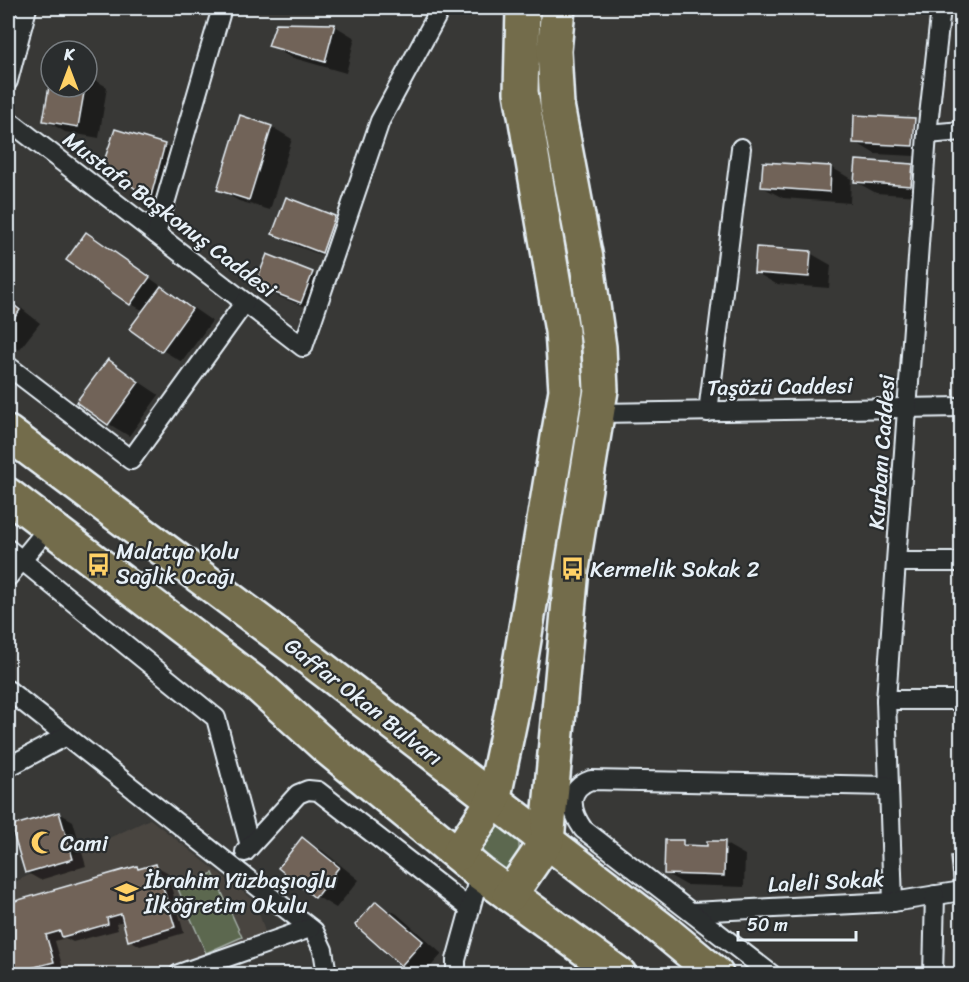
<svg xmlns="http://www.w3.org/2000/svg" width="969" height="982" font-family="Sriracha,sans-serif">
<rect width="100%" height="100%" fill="#383836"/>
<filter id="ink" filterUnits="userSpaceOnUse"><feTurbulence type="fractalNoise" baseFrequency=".0167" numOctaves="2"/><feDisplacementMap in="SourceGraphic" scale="12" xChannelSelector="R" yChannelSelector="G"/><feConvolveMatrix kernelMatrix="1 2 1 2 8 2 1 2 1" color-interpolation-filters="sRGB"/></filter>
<g filter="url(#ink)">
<polygon fill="#494540" points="150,819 255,901 267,938 165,974 8,974 8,885"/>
<g fill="#5b6850" stroke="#a2aca4" stroke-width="1.5">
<path d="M495 825 518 839C523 857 510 874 491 873L473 842Z"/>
<polygon points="213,873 242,937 206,953 178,889"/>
</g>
<g fill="#0007">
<polygon points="8,8 35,8 32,36 8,33"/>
<polygon points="277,24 335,26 355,38 346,73 290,57 269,45"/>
<polygon points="87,75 107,87 99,138 65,132 45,120 51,84 51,87 87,87"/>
<polygon points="241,117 272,127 292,139 270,210 239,201 218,189"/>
<polygon points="914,120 935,131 934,157 875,154 855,142"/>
<polygon points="165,145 185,157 170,210 150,199 104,164"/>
<polygon points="764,163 831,167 851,179 850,203 783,198 762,187"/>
<polygon points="912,165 933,177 931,197 876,193 856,182"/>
<polygon points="286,199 335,218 355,229 343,263 294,245 274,233"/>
<polygon points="86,234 212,321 182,362 162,350 144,311 131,304"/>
<polygon points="810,253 831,265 829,288 776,284 755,272"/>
<polygon points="268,256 313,274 333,285 322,313 277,296 257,284"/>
<polygon points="8,298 40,323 19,350 8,343"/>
<polygon points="108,361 159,395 129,436 109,424"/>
<polygon points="59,813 73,821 86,866 40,880 26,872"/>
<polygon points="302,839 323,851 359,880 336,908 316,896"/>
<polygon points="683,842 691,847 708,847 724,843 745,855 744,887 686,885 665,873"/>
<polygon points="156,866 167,872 184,933 140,946 130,940 124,921 116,923 118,930 73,942 65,938 55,941 63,968 40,974 8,974 8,909 137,867 141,870"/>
<polygon points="376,903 397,914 442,954 424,974 402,964"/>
</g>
<g fill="#716358" stroke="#e8f1f8" stroke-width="1.5">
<polygon points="8,8 13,8 11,25 8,25"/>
<polygon points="276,23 335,24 325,62 268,46"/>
<polygon points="51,75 51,87 85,87 78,127 43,121"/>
<polygon points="240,115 272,126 249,200 217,190"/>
<polygon points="854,115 915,118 913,146 853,143"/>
<polygon points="115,129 165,144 150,200 103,164"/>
<polygon points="856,160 913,164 911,186 854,182"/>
<polygon points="763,162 831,166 830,192 761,187"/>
<polygon points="286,197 335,216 322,253 272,234"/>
<polygon points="86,232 150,277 130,305 66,260"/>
<polygon points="756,247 811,251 809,277 754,273"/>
<polygon points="267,254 313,272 301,303 255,285"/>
<polygon points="161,286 192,309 161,352 129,329"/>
<polygon points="8,300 20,310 8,327"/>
<polygon points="108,359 139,382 108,425 76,402"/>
<polygon points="59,812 73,859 25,873 11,826"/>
<polygon points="302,837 339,867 315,898 278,868"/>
<polygon points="665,840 683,840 683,845 707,846 707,841 725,841 724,876 664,874"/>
<polygon points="962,855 962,888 954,889 951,856"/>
<polygon points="156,864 175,927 128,941 121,914 107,918 108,924 62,937 60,931 46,935 54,962 8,974 8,903 137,866 138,869"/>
<polygon points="376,901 423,941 401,966 355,925"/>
</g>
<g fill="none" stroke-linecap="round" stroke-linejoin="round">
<defs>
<g id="street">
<polyline points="8,81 27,8"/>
<polyline points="8,120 303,347 380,121 441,8"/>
<polyline points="927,134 962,131"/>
<polyline points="156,234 222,8"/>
<polyline points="8,366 131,460 245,302"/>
<polyline points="708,412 741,148"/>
<polyline points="599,413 962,407"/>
<polyline points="8,549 216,718 250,846"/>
<polyline points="897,562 962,562"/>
<polyline points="8,577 49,527"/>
<polyline points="8,690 314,931 323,950 327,974"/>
<polyline points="886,700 962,700"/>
<polyline points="8,767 66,736"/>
<polyline points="245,852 298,794 308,790 318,791 469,908"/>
<polyline points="893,902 886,700 927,134 941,8"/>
<polyline points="692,912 893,902 962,891"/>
<polyline points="179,974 310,928"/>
<polyline points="456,974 456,960 480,873"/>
<path d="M771 974 583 829C570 810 566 789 591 780L889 786"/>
<polyline points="933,974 935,895"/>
</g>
<g id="highway">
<polyline points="8,433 298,650 663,930 716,974"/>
<polyline points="8,495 261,688 325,746 480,873 619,974"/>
<polyline points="458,854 493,801 512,711 566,390 562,331 521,92 523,8"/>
<polyline points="510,895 547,841 572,569 601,390 599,347 587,264 557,105 554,51 558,8"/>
</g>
</defs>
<use href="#street" stroke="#e8f1f8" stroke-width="22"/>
<use href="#highway" stroke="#e8f1f8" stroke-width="38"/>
<use href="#street" stroke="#2a2d2e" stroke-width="18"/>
<use href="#highway" stroke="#736c4b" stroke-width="33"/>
</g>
</g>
<defs>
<symbol id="bus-bare" viewBox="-9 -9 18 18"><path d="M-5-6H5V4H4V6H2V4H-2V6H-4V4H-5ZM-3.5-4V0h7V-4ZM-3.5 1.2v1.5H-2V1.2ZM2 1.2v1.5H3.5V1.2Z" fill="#ffd166" stroke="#2a2d2e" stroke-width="2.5" paint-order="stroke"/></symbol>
<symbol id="mosque-bare" viewBox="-9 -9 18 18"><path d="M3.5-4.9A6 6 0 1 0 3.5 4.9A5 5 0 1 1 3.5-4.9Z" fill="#ffd166" stroke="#2a2d2e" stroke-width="2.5" paint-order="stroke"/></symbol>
<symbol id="school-bare" viewBox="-9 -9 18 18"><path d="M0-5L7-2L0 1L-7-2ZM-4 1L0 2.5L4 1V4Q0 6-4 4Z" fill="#ffd166" stroke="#2a2d2e" stroke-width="2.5" paint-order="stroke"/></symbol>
</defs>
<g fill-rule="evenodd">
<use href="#bus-bare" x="82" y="548" width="33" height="33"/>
<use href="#bus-bare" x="556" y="552" width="33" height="33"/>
<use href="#mosque-bare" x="26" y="826" width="33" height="33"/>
<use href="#school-bare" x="110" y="876" width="33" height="33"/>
</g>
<g text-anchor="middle" stroke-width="4.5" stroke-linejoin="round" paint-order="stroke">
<g font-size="22" fill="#e8f1f8" stroke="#2a2d2e">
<text transform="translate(170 214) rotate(37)" y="8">Mustafa Başkonuş Caddesi</text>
<text transform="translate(780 386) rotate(-1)" y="8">Taşözü Caddesi</text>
<text transform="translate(881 452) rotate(-86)" y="8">Kurbanı Caddesi</text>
<text transform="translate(364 701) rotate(38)" y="8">Gaffar Okan Bulvarı</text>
<text transform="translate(826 881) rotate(-3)" y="8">Laleli Sokak</text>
</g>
<g font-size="22" fill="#e8f1f8" stroke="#2a2d2e" text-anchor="start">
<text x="116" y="559">Malatya Yolu<tspan x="116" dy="25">Sağlık Ocağı</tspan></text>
<text x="590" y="577">Kermelik Sokak 2</text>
<text x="60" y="851">Cami</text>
<text x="144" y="888">İbrahim Yüzbaşıoğlu<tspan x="144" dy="25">İlköğretim Okulu</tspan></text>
</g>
</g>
<rect width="969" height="982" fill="none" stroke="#2a2d2e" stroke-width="30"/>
<rect x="15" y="15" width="939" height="952" fill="none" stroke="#e8f1f8" stroke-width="2" filter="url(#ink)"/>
<g transform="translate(69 69)"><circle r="28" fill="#2a2d2e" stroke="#767b7f" stroke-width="1.5"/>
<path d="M0-4.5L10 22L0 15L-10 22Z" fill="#ffd166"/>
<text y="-9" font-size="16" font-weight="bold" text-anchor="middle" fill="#e8f1f8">K</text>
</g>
<path d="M738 931v9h118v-9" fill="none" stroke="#e8f1f8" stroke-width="3"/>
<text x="747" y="931" font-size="18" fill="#e8f1f8" stroke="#2a2d2e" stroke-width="4.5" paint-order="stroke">50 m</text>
</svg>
